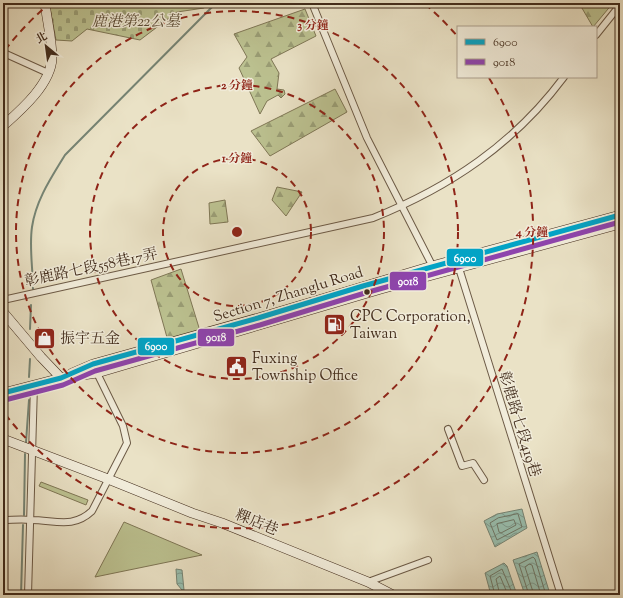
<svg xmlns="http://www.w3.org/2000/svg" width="623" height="598" font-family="'Sorts Mill Goudy','Noto Serif TC',serif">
<defs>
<pattern id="forest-firs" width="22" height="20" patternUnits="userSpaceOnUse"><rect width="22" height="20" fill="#bcc291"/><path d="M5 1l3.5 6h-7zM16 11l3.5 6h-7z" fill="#9a9e76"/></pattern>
<pattern id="cemetery-stones" width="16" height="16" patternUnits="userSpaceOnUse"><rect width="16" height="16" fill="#bcc291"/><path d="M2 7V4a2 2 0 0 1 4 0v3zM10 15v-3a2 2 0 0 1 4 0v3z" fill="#9a9e76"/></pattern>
<pattern id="water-waves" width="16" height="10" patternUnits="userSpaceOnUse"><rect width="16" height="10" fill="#99bfaf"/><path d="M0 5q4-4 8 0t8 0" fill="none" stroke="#7e9b8e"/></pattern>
</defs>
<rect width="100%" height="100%" fill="#eae2c6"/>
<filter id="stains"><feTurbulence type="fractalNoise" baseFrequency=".005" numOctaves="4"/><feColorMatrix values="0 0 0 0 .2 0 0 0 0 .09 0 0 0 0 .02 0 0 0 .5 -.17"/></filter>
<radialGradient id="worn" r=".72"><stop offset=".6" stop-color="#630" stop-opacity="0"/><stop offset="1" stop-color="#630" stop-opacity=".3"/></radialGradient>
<g fill="#bcc291" stroke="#7f7756">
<polygon points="41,482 88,500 86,505 39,486"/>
<polygon points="124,522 202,555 95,577"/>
</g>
<g fill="url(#forest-firs)" stroke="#7f7756">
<polygon points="579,3 613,3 593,27"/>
<polygon points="305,9 316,36 271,59 279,73 277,89 284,90 285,94 281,98 278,95 267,101 260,114 239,68 247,57 234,34"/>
<polygon points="335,89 347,112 270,156 251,131"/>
<polygon points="277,187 302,192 286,216 272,200"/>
<polygon points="225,200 228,222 210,224 209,203"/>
<polygon points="181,269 200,331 168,341 151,280"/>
</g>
<polygon fill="url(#cemetery-stones)" stroke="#7f7756" points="49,3 210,3 204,8 177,12 140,40 87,29 72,41 56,40"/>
<g fill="url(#water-waves)" stroke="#768474">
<polygon points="522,509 527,528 495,547 484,521 497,514"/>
<polygon points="537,552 550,594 525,595 513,560"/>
<polygon points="504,563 507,566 517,595 491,595 485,573"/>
<polygon points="176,569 182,570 184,590 182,590 177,584"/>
</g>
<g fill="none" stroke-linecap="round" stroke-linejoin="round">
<g stroke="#6e7666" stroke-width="1">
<polygon points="518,514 522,527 497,540 490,523 498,518"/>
<polygon points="514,520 516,525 501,533 499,532 497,524"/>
<polyline points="495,595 490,576 502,569 513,595"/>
<polyline points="500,595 496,579 500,576 508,595"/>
<polyline points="529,595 519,564 533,557 535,559 546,595"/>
<polyline points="534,595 525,567 529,564 532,565 541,595"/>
</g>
<g stroke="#768474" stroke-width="2">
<path d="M33 289C33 269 29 247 32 227 36 200 51 178 65 155L216 3"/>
<polyline points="30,329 31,305"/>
<polyline points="29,377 30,359"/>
<polyline points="26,442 29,400"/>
<polyline points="24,515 25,454"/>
<polyline points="21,595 23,525"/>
</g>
<defs>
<g id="street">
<polyline points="312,3 367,138 434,269"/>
<polyline points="596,35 620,5"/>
<polyline points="3,55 6,54 48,73"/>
<polyline points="458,265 561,595"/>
<path d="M3 300 373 218C450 187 514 144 564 77"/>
<polyline points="448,429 462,466 473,463 484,480"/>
<path d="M3 520C12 520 22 519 31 520 55 520 73 529 92 511L127 443 123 426 96 371"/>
<polyline points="368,582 428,560"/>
<polyline points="28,595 34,385"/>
</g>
<g id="secondary">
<path d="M3 126C21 110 51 84 52 58 52 40 47 21 45 3"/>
<polyline points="3,312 41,357 61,378"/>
<polyline points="72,373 93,364 258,318 432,266 620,215"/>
<polyline points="3,393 61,378 97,373 381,289 620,224"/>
<polyline points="3,439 108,479 192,513 222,523 368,582 393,595"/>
</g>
</defs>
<use href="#street" stroke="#6c5a46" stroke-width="8"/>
<use href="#secondary" stroke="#422c1c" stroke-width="10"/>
<use href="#street" stroke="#f1ecda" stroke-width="6"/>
<use href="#secondary" stroke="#f1ecda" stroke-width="9"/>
<defs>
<polyline id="bus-1" points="3,393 61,378 93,364 258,318 363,286 620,215"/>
<polyline id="bus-2" points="5,400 63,385 95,371 260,325 365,293 620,222"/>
</defs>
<use href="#bus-1" stroke="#f1ecda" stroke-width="8"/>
<use href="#bus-2" stroke="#f1ecda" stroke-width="8"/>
<use href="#bus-1" stroke="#03a3c5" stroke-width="5"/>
<use href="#bus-2" stroke="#8e44ad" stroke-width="5"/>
</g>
<g fill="none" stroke="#8f2418" stroke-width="2" stroke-dasharray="7 5">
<circle cx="237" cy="232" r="74"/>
<circle cx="237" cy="232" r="147"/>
<circle cx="237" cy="232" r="221"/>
<path d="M5 50A295 295 0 0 1 49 4M425 4A295 295 0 0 1 458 37M489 78A295 295 0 0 1 5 414"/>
</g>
<defs>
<symbol id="fuel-square" viewBox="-11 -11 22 22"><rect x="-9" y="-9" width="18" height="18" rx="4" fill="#8f2418" stroke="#f1ecda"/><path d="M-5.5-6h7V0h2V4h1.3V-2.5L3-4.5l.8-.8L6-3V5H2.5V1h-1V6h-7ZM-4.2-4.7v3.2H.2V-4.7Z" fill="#fff"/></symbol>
<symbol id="shop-square" viewBox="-11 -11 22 22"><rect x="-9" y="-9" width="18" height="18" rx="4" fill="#8f2418" stroke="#f1ecda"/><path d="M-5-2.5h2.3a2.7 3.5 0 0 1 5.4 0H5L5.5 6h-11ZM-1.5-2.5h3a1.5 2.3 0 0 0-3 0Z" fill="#fff"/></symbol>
<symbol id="civic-square" viewBox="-11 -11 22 22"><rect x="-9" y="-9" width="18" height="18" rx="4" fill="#8f2418" stroke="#f1ecda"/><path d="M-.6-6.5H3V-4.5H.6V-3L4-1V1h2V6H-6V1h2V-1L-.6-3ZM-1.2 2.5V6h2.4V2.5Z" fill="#fff"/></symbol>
</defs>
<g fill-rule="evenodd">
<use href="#fuel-square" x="322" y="312" width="25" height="25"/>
<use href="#shop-square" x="32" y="326" width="25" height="25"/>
<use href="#civic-square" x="224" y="354" width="25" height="25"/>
</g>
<circle fill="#422c1c" stroke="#f1ecda" stroke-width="1.5" cx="367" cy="292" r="3.5"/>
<g text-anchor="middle" stroke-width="3" stroke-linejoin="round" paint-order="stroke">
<g font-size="15" font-style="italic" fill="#5a4a33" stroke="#f1ecda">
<text x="136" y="26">鹿港第22公墓</text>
</g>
<g font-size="15" fill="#422c1c" stroke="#f1ecda">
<text transform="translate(91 267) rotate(-12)" y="5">彰鹿路七段558巷17弄</text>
<text transform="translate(288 294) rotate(-17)" y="5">Section 7, Zhanglu Road</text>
<text transform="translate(520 424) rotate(73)" y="5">彰鹿路七段419巷</text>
<text transform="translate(257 522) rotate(22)" y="5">粿店巷</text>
</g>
<g font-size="15" fill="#422c1c" stroke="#f1ecda" text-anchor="start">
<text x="350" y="321">CPC Corporation,<tspan x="350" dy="17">Taiwan</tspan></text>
<text x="60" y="343">振宇五金</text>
<text x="252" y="363">Fuxing<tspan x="252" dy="17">Township Office</tspan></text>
</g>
</g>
<circle cx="237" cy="232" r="6" fill="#8f2418" stroke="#f1ecda" stroke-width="2"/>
<g font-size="12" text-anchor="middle" font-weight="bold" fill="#8f2418" stroke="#f1ecda" stroke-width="3" stroke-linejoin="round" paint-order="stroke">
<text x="313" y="29">3 分鐘</text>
<text x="237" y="89">2 分鐘</text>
<text x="237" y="162">1 分鐘</text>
<text x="532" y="236">4 分鐘</text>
</g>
<g stroke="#f1ecda" stroke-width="1.5">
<rect x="446" y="248" width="38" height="19" rx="4" fill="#03a3c5"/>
<rect x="389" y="271" width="38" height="20" rx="4" fill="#8e44ad"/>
<rect x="197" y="328" width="38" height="19" rx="4" fill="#8e44ad"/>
<rect x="137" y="337" width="38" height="19" rx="4" fill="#03a3c5"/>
</g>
<g font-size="11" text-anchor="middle" font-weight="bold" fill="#fff">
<text x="465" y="262">6900</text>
<text x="408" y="285">9018</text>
<text x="216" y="341">9018</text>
<text x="156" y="350">6900</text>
</g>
<rect width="623" height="598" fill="none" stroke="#eae2c6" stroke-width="16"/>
<rect x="4" y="4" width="615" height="590" fill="none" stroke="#422c1c" stroke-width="2"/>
<rect x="8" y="8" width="607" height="582" fill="none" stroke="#422c1c"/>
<rect x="457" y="26" width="140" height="52" fill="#f1ecda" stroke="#ab9f8e"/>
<rect x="465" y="39" width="20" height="6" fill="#03a3c5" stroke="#ab9f8e"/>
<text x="493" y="46" font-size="12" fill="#422c1c">6900</text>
<rect x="465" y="59" width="20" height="6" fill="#8e44ad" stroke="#ab9f8e"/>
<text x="493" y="66" font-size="12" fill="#422c1c">9018</text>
<g transform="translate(46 46) rotate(331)" stroke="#f1ecda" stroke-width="3" paint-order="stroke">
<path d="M0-3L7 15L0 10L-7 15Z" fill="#422c1c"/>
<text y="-6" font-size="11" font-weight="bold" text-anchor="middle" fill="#422c1c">北</text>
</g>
<rect width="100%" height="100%" filter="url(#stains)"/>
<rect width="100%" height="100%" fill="url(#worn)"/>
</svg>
